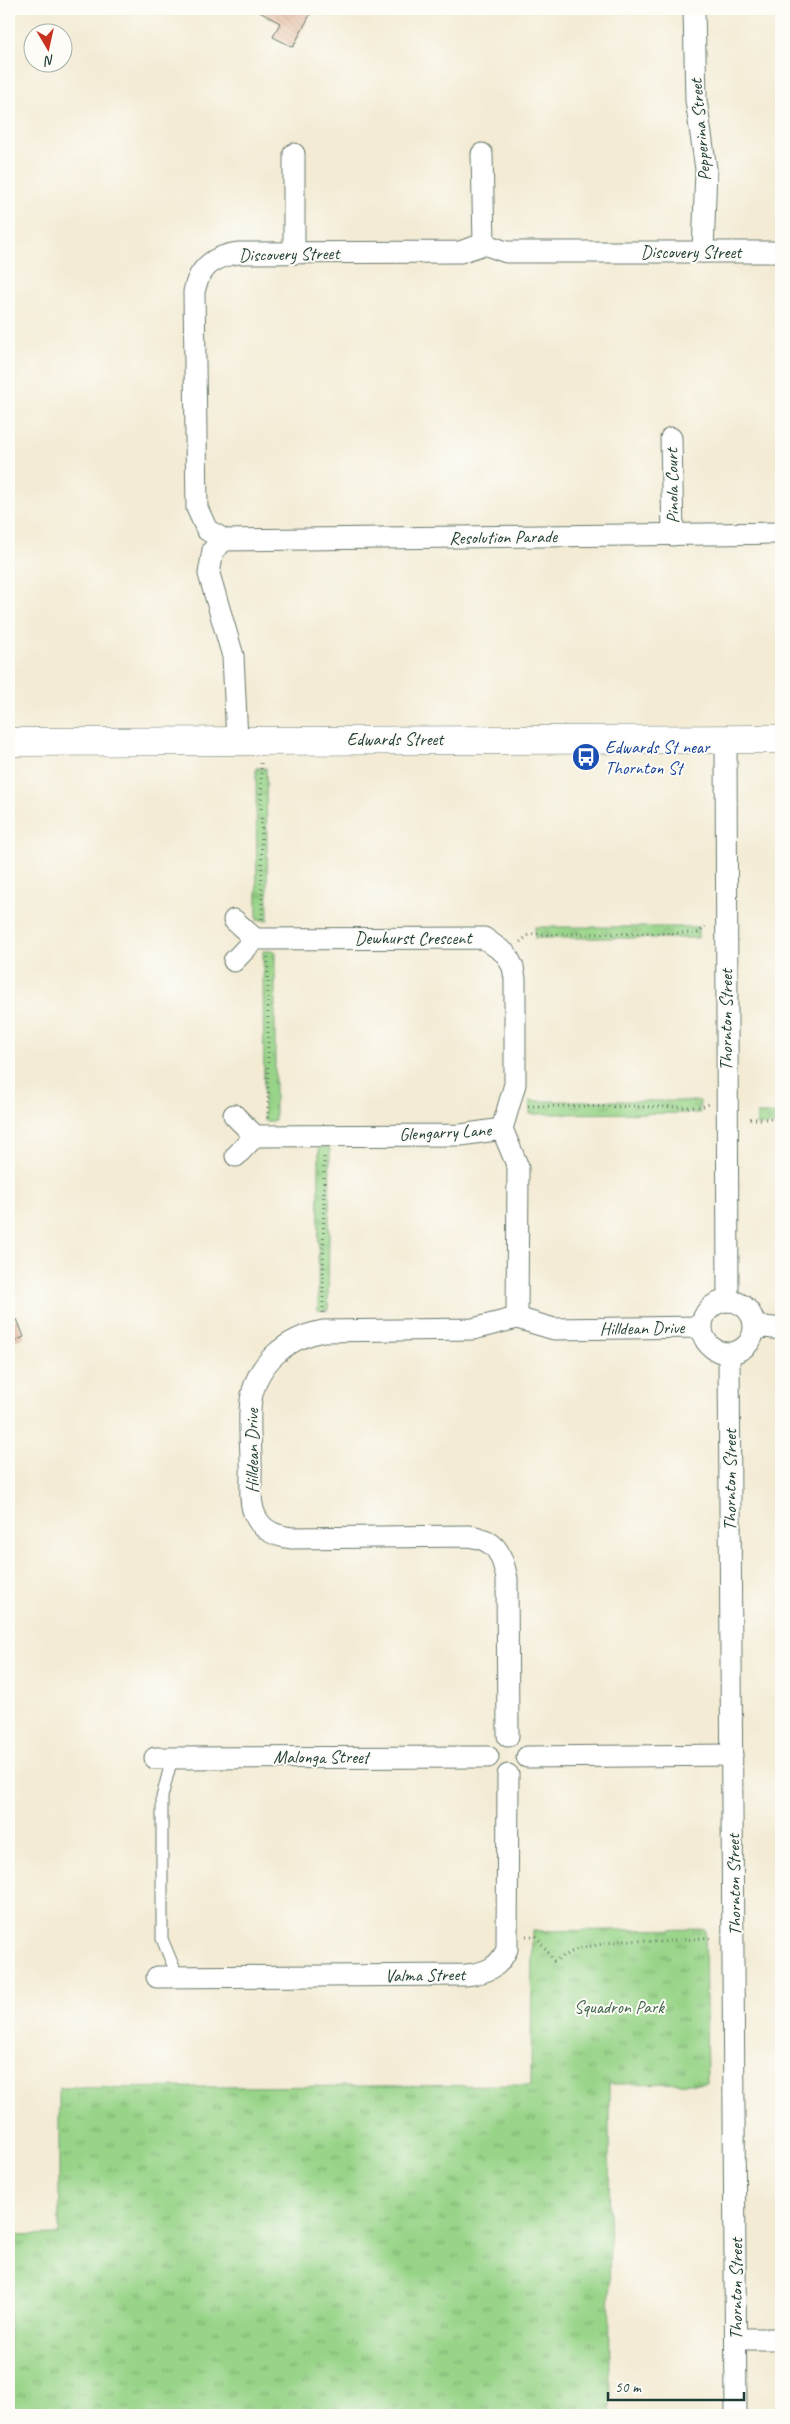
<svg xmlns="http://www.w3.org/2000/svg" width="790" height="2424" font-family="Caveat,sans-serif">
<defs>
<pattern id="grass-tufts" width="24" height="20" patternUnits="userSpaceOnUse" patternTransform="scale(1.25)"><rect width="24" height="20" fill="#98d488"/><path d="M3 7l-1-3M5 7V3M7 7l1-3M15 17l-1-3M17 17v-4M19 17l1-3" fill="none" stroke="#7bad70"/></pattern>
<pattern id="building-back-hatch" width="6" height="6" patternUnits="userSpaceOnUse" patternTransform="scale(1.25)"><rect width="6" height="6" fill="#e6b99b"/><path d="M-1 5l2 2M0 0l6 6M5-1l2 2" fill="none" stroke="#ba987f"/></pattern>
</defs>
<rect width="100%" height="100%" fill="#fdfcf7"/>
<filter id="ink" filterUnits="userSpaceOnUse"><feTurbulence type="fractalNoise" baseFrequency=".02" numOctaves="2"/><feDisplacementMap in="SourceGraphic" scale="10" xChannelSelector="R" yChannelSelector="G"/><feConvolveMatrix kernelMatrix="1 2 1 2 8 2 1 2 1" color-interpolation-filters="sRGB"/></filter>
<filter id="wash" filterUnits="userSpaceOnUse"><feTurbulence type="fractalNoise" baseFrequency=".0096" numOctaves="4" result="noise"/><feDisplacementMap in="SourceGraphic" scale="20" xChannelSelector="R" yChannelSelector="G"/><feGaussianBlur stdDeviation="1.12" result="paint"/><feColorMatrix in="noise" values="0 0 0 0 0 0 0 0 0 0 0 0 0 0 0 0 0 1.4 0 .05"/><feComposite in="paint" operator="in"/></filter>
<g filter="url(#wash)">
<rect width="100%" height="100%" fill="#f3ebd4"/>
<g fill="url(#grass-tufts)" stroke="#5c885e">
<polygon points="256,768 266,768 268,920 257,920"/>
<rect x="535" y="927" width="163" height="11"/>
<polygon points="263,951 275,951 275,1121 264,1121"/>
<polygon points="530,1101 700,1101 700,1113 530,1114"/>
<rect x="757" y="1114" width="24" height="11"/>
<polygon points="319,1147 330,1147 328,1310 318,1310"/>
<polygon points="705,1929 707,2083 609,2084 610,2415 9,2415 9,2235 59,2234 59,2088 531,2085 532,1931"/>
</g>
<g id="blocks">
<g fill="url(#building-back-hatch)">
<polygon points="254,9 313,9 293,47 273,37 280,23"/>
<polygon points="17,1319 24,1337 10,1343 11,1348 9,1349 9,1322"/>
</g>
</g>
</g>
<g filter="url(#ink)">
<use href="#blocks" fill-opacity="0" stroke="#697a6c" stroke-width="1"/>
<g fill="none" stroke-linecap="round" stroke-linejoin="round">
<defs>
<polyline id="service" points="172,1758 162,1797 162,1939 178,1977"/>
<g id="minor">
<polyline points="694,9 696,100 706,169 703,252"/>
<polyline points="294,154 294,253"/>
<polyline points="482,154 484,244"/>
<polyline points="671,438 673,535"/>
<polyline points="225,540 781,533"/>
<polyline points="726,739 728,1301"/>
<path d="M237 740 233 656 209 574 213 550 225 540 207 530 197 508 194 292C199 267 214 256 239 253L460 252 484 244 506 252H781"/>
<polyline points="234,920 255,939 234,961"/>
<polyline points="255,939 484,938 506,954 513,967 515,979 515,1084 502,1129 518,1167 517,1318"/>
<polyline points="234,1115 255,1136 236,1156"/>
<polyline points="255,1136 461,1135 502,1129"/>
<circle cx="728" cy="1327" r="26"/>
<polyline points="755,1330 765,1327 781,1329"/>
<polyline points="729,1354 736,2415"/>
<path d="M508 1736 507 1579C502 1553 496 1539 468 1536L292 1538C276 1536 262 1531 255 1515 248 1501 252 1478 251 1462 251 1442 248 1420 251 1400 257 1362 287 1338 323 1331L473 1329 517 1318 554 1329 701 1327"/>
<polyline points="527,1757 732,1755"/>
<polyline points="155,1758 488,1757"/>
<path d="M157 1977 466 1975C486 1973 499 1968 507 1949L508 1775"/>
<polyline points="736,2339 781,2339"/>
</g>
<polyline id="secondary" points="9,742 781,739"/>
</defs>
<use href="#service" stroke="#697a6c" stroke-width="13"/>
<use href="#minor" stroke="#697a6c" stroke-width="23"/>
<use href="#secondary" stroke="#697a6c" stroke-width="29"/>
<g stroke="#697a6c" stroke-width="3" stroke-dasharray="1 4" stroke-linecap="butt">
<polyline points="261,763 262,919"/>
<polyline points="520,942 530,934 699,933 707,924"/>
<polyline points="528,1106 700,1107 709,1104"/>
<polyline points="268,1118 268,957"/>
<polyline points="750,1119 781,1119"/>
<polyline points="323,1313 324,1154"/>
<polyline points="526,1936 536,1936 554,1961 577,1949 623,1940 662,1942 714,1937"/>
</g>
<use href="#service" stroke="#fff" stroke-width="11"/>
<use href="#minor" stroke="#fff" stroke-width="21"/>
<use href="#secondary" stroke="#fff" stroke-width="28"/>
</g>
</g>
<defs>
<symbol id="bus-disc" viewBox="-11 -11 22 22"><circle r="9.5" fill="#1a4fb4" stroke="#fdfcf7"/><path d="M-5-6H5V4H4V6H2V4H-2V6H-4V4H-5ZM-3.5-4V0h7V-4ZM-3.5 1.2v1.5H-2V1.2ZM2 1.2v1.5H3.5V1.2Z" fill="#fff"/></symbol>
</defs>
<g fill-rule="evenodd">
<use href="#bus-disc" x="570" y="741" width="32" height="32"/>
</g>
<g text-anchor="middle" stroke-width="4" stroke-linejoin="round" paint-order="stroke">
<g font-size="18" fill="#1f3d34" stroke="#fdfcf7">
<text transform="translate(700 130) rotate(-95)" y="6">Pepperina Street</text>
<text x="691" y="258">Discovery Street</text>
<text transform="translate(289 254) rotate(-1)" y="6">Discovery Street</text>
<text transform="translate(672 486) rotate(-91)" y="6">Pinola Court</text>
<text transform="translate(503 537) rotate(-1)" y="6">Resolution Parade</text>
<text x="395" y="745">Edwards Street</text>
<text x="413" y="944">Dewhurst Crescent</text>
<text transform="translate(726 1020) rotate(-90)" y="6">Thornton Street</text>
<text transform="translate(445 1132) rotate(-3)" y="6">Glengarry Lane</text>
<text transform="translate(642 1328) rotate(-1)" y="6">Hilldean Drive</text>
<text transform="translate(252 1451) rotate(-90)" y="6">Hilldean Drive</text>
<text transform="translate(730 1480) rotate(-90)" y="6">Thornton Street</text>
<text x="321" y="1763">Malonga Street</text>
<text transform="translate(734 1885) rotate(-91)" y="6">Thornton Street</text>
<text transform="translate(425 1975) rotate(-1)" y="6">Valma Street</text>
<text transform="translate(736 2289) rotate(-90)" y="6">Thornton Street</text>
</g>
<g font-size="18" fill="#164399" stroke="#fdfcf7" text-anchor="start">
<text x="605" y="753">Edwards St near<tspan x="605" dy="21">Thornton St</tspan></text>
</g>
<g font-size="18" fill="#3d6349" stroke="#fdfcf7">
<text x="619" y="2013">Squadron Park</text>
</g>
</g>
<rect width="790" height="2424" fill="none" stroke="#fdfcf7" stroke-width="30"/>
<g transform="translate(48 48) rotate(171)"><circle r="24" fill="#fdfcf7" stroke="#a4b0a9"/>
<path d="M0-4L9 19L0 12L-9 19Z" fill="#c8321e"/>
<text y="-8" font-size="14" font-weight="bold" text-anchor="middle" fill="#1f3d34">N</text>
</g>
<path d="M608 2392v8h136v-8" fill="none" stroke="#1f3d34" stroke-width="2.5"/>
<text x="615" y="2392" font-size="15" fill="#1f3d34" stroke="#fdfcf7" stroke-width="4" paint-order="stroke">50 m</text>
</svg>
